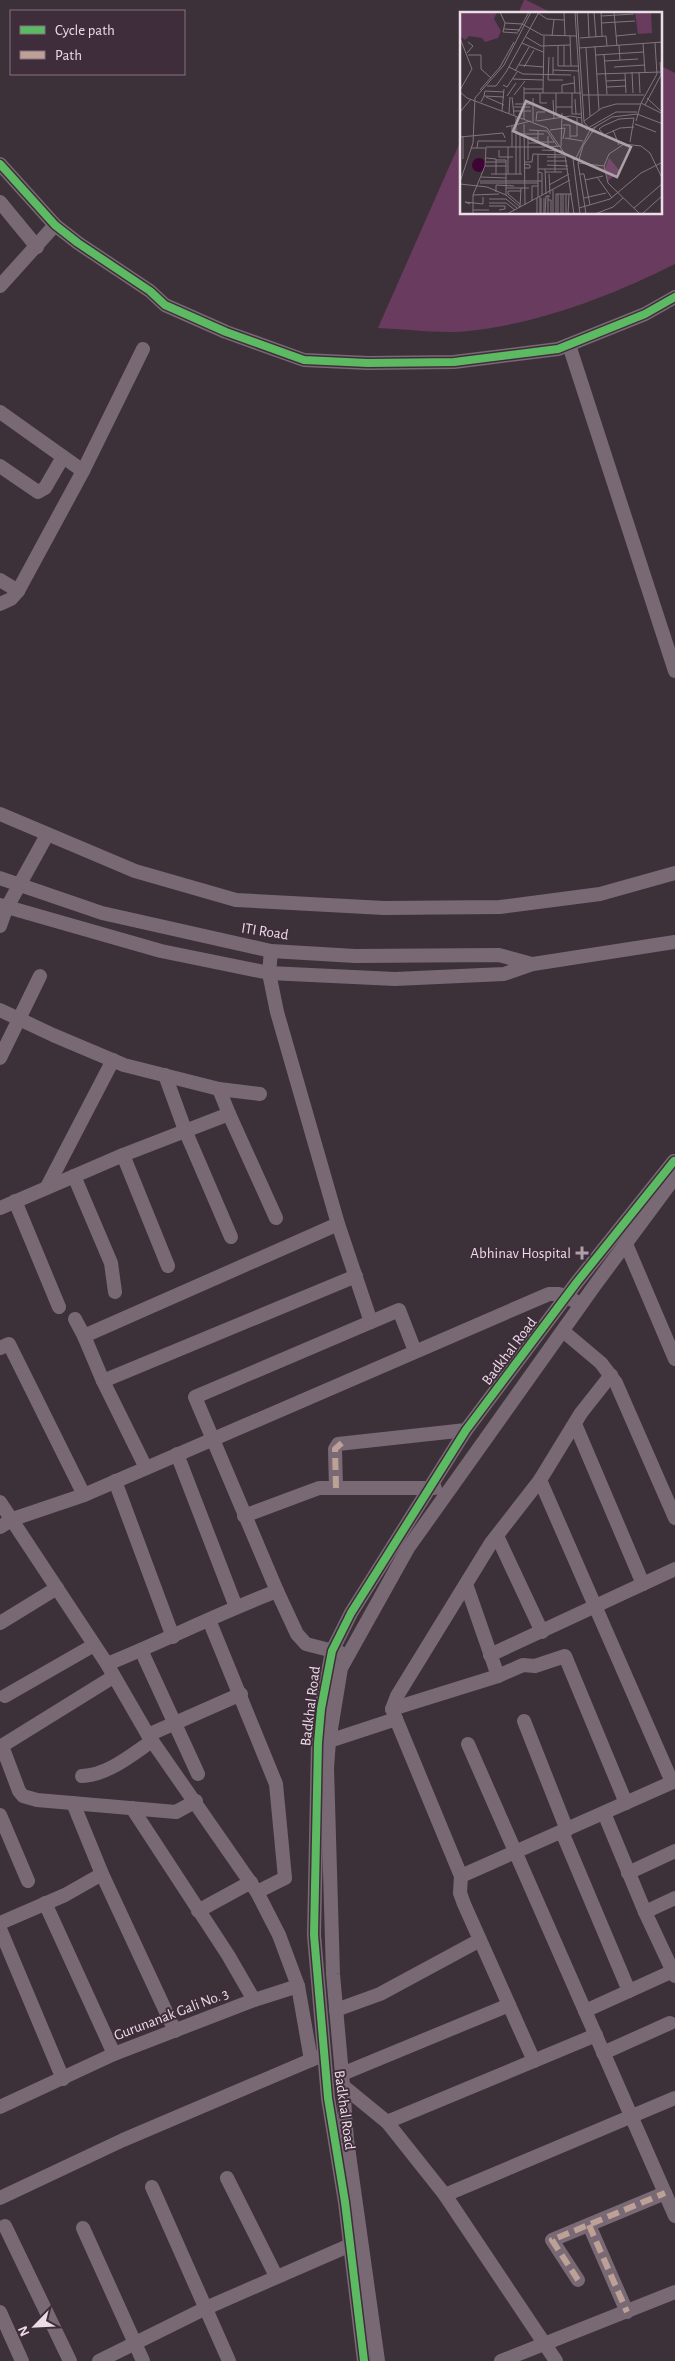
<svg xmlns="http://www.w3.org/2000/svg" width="675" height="2361" font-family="'Alegreya Sans',sans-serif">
<rect width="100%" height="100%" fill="#3c3139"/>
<g fill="#693b5e">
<polygon points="524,0 526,0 554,14 518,14"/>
<path d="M661 66 675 73V264C611 296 541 323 469 331 442 334 406 329 378 328L461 140V214H661Z"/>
</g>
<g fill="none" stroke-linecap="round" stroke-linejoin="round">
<g stroke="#796975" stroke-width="14">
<polyline points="0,164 55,225 78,243 150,291 165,305 226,332 304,360 368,363 454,362 558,349 645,314 675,297"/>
<polyline points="0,202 37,247"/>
<polyline points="0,286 55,225"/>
<polyline points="569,345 675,671"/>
<polyline points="0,412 83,471"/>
<polyline points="0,466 38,492 45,488 63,457"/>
<polyline points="0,580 18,591"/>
<polyline points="0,604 11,599 18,591 83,471 143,349"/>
<polyline points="0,814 135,871 236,900 384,908 500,907 600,894 675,873"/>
<polyline points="0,878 102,913 271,951 355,956 499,955 532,964"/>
<polyline points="0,905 161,951 269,973 395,979 504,974 533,964 675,942"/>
<polyline points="0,926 6,909 47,835"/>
<polyline points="271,951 269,973 277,1012 338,1224 371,1322"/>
<polyline points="0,1010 53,1035 124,1065 219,1089 260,1094"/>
<polyline points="0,1058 40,976"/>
<polyline points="165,1075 185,1130 231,1237"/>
<polyline points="219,1089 229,1114"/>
<polyline points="123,1155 168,1266"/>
<polyline points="74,1176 111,1263 115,1292"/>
<polyline points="47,1187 113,1060"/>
<polyline points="15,1201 59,1307"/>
<polyline points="0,1208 123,1155 229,1114 276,1218"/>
<polyline points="626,1244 675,1359"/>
<polyline points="75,1319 84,1336"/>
<polyline points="563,1331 601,1363 616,1383 675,1518"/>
<polyline points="0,1348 9,1344 84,1495"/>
<polyline points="103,1381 356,1276"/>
<polyline points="575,1424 643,1584"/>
<polyline points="177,1454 236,1607"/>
<polyline points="146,1468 103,1381 84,1336 338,1224"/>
<polyline points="540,1480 672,1782"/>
<polyline points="115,1481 173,1637"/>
<polyline points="336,1488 335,1449 338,1444 466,1430"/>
<polyline points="0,1502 107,1664 148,1735 257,1892 279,1935 298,1986"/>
<polyline points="244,1516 319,1488 435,1488"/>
<polyline points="0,1527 13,1519 84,1495 549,1294 559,1294 575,1301"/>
<polyline points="497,1536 542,1632"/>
<polyline points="466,1584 498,1676"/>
<polyline points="209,1620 276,1784 285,1878 257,1892"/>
<polyline points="0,1623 57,1588"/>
<polyline points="141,1650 198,1774"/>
<polyline points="341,1653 306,1644 297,1634 277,1591 195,1397 399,1310 415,1351"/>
<polyline points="490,1655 675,1569"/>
<path d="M107 1664C164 1641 219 1613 277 1591"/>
<polyline points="5,1696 94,1645"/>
<polyline points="392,1709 397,1696 491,1543 540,1480 581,1413 611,1375"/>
<polyline points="396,1719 461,1876 460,1893 464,1904 534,2061"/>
<polyline points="524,1721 567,1830"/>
<polyline points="148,1735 241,1694"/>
<polyline points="329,1741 396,1719 392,1709 498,1676 523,1665 535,1666 565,1656 626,1803"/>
<polyline points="468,1744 675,2216"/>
<polyline points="2,1746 19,1791 23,1796 37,1800 176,1812 196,1801"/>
<polyline points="0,1747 113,1677"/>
<path d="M82 1776C108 1775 131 1755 152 1741"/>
<polyline points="73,1803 102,1874 175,2031"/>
<polyline points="132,1808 228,1955 254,2000"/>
<polyline points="604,1813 645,1912 675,1976"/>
<polyline points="0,1815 28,1881"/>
<polyline points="562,1832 629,1991"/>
<polyline points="628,1873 675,1851"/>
<polyline points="461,1876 675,1781"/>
<polyline points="45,1903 114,2054 254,2000 298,1986 311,2060"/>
<polyline points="198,1911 251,1882"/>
<polyline points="645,1912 675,1898"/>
<polyline points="0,1923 65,1895 102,1874"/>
<polyline points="0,1929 63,2079"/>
<polyline points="336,2010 380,1994 480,1940"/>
<polyline points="585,2011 673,1971"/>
<polyline points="603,2053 670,2023"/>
<polyline points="342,2074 509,2005"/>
<polyline points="343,2086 387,2122 445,2195 556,2361"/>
<polyline points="0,2107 114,2054"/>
<polyline points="387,2122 596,2035"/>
<polyline points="227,2178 276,2276"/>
<polyline points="152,2187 229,2361"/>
<polyline points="445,2195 675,2098"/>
<polyline points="0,2198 123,2140 318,2057"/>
<polyline points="589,2225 627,2312"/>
<polyline points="5,2226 70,2361"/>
<polyline points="83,2228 143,2361"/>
<polyline points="578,2280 552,2240 665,2193"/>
<polyline points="0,2312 22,2361"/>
<polyline points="99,2361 206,2308 355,2243"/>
<polyline points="364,2361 345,2202 328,2098 314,1935 318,1743 321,1709 332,1651 351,1613 466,1430 577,1282 674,1161"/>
<polyline points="378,2361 347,2140 343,2086 333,1974 327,1768 329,1741 341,1668 408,1548 595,1285 675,1177"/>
<polyline points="501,2361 675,2292"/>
</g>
<g stroke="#bda197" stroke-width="6" stroke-dasharray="12 6" stroke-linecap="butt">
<polyline points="336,1488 335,1449 343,1442"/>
<polyline points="589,2225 627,2312"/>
<polyline points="578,2280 552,2240 665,2193"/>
</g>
<defs>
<g id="cycleway">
<polyline points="0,164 55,225 78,243 150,291 165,305 226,332 304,360 368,363 454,362 558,349 645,314 675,297"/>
<polyline points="364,2361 345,2202 328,2098 314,1935 318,1743 321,1709 332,1651 351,1613 466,1430 577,1282 674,1161"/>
</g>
</defs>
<use href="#cycleway" stroke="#402d3b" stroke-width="11"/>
<use href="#cycleway" stroke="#5cba63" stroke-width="8"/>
</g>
<path fill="#ada1a9" stroke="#402d3b" stroke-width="2" d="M579.5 1245.5h5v5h5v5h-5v5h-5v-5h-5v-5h5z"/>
<g text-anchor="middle" stroke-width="4" stroke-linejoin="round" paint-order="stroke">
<g font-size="15" fill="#eadde6" stroke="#402d3b">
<text transform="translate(265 931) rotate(9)" y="5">ITI Road</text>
<text transform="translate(509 1351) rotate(-53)" y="5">Badkhal Road</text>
<text transform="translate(310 1706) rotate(-83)" y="5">Badkhal Road</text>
<text transform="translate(171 2014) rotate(-21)" y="5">Gurunanak Gali No. 3</text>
<text transform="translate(345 2110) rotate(82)" y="5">Badkhal Road</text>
</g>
<g font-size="15" fill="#eadde6" stroke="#402d3b" text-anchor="end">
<text x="571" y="1258">Abhinav Hospital</text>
</g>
</g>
<g transform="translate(460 12)">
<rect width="202" height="202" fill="#3c3139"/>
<path d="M0 0H37L34 7 41 19 38 26 25 30 22 26 9 24 5 28 0 24ZM175 0H191L192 21 178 22ZM149 146 160 159 148 169 145 157Z" fill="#693b5e"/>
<path d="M12 153a7 7 0 1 1 14 0a7 7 0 1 1-14 0Z" fill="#3d0434"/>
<path fill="none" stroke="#82767e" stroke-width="1" d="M40 0 45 11 62 12 82 23 117 24M104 0 105 24M115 0 122 112 127 118M117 0 124 110 133 121M128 0 129 25M134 0 136 25M141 0 142 24M154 0 157 34M78 1 87 7 104 8M141 4 174 2M45 11 43 20 58 21M141 11 175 9M44 17 60 18M58 20 69 0M92 24 94 8M110 24 111 54M156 24 176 22M66 25 81 34 110 33M0 26 12 57 0 78M120 26 146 24 147 34M62 31 83 40M183 31 185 60M98 33V54H118M104 33V54M159 33 160 48M135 34 139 98M119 36 203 30M126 36 130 104M7 41 13 34 8 30M144 42 147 82M8 43H21V57L31 66M136 43 184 40M89 45 88 68H103M145 49 178 47M59 53 84 55M49 55 63 62 111 63M64 55 74 38M154 55 185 53M93 58 119 59M55 59 69 35M172 60 173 81M179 60 180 81M165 61 166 81M93 62V45M137 62 201 60M114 64 115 81M53 67 83 68M146 69 166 68M43 73 47 75 57 60M27 74H36L46 60 79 0M64 75V107M147 75 166 74M64 77H83M20 78 40 55 54 30M0 80 7 86 87 116 105 142M64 81H121M80 81V91H87M83 81 84 24M96 81V101M102 81V73L114 71M112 81V102H122M54 83 65 69M123 83H184M24 84 25 79 44 80M47 84 56 71M26 85 44 93M52 85 54 103M187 86 202 100M115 87 116 102M93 88 94 107M21 90 24 84 44 85M181 91 197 62 195 31M55 92H72M185 93 201 63 200 50M54 95H70M96 95H112M42 99 44 77M54 99H71M0 100 11 87M49 101 50 85M76 109 77 100H85M77 109 110 104 122 106M124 109 142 96 156 92H180M176 109 181 91 203 102M73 110V86M64 112 65 193M175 112 196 120M103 113H110V126M52 114V135M46 115 71 109M128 116 156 100H177M69 118 87 119M90 118 105 116 103 127M153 118 159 133M87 119 98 135M58 122H84M60 122V162M144 123 139 117 143 114 159 107 174 106 170 130M144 123 160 116 174 115M3 124V147M88 124V135L100 134M111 124H117V106M0 125 43 121 45 126M105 126 123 129M78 130H94M68 131H78V119M26 135H85M48 135V162M101 135 102 101M11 136H26L25 154 13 183V202M17 136 18 129H46M39 138V145H53M82 138 103 139M95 138V160M78 142V185M107 143 115 148 130 118 152 105 177 102 203 112M105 144 114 202M87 145H105M26 146 36 147V162M113 147 120 202M36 148H46V183M68 148V126H78M87 149H107M26 150H46M64 150H72L73 142 105 143M118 151 144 154M87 153 108 154M25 154H46M64 156H70V153L64 152M78 157H108M85 157 86 182M78 160 82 161V183M85 160H102M31 162H62M56 162V105M89 162 90 182M119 162H124L130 193M21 165 46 166M137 165 152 186M125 168 143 164M20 169H82M0 170 13 131 15 86 44 53 71 0M20 171H78M0 172 27 175 46 183 60 195M89 173 109 162M46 176H69M93 178V202M36 180V173L54 174M48 182V179H61M48 182 60 192M98 182V202M103 182V202M106 182V202M13 183 39 182M80 185V202M77 186V202M124 186 146 181M29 187H46L57 196M88 188H91V202M72 189V174H78M29 191H46L55 198M10 192 5 190 23 192V185M29 194H45V197L39 198M60 195 61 176M119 196 150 187 181 161 203 150M174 196 203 171M13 198H29M47 202 110 168M81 202V186M84 202V186M85 202 86 184H90M88 202V184M96 202V182H112M101 202V182M108 202 109 182M126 202 118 151 123 134 136 114M135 202 153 195 163 186M180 202 148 171 144 154 149 142 164 132 181 134 190 141 203 168M182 202 203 183"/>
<path fill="#ada1a9" fill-opacity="0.15" stroke="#ada1a9" stroke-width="2.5" d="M66 89 171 135 157 165 53 119Z"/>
<rect width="202" height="202" fill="none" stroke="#eadde6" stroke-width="2.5"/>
</g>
<rect x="10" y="10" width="175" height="65" fill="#402d3b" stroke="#84737f"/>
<rect x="20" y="26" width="25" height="8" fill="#5cba63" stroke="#84737f"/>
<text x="55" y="35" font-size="15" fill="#eadde6">Cycle path</text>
<rect x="20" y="51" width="25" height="8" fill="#bda197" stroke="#84737f"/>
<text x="55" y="60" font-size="15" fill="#eadde6">Path</text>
<g transform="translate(35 2326) rotate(246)" stroke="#402d3b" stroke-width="4" paint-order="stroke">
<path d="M0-4L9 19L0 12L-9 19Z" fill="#eadde6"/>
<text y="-8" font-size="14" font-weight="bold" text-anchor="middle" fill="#eadde6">N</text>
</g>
</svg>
